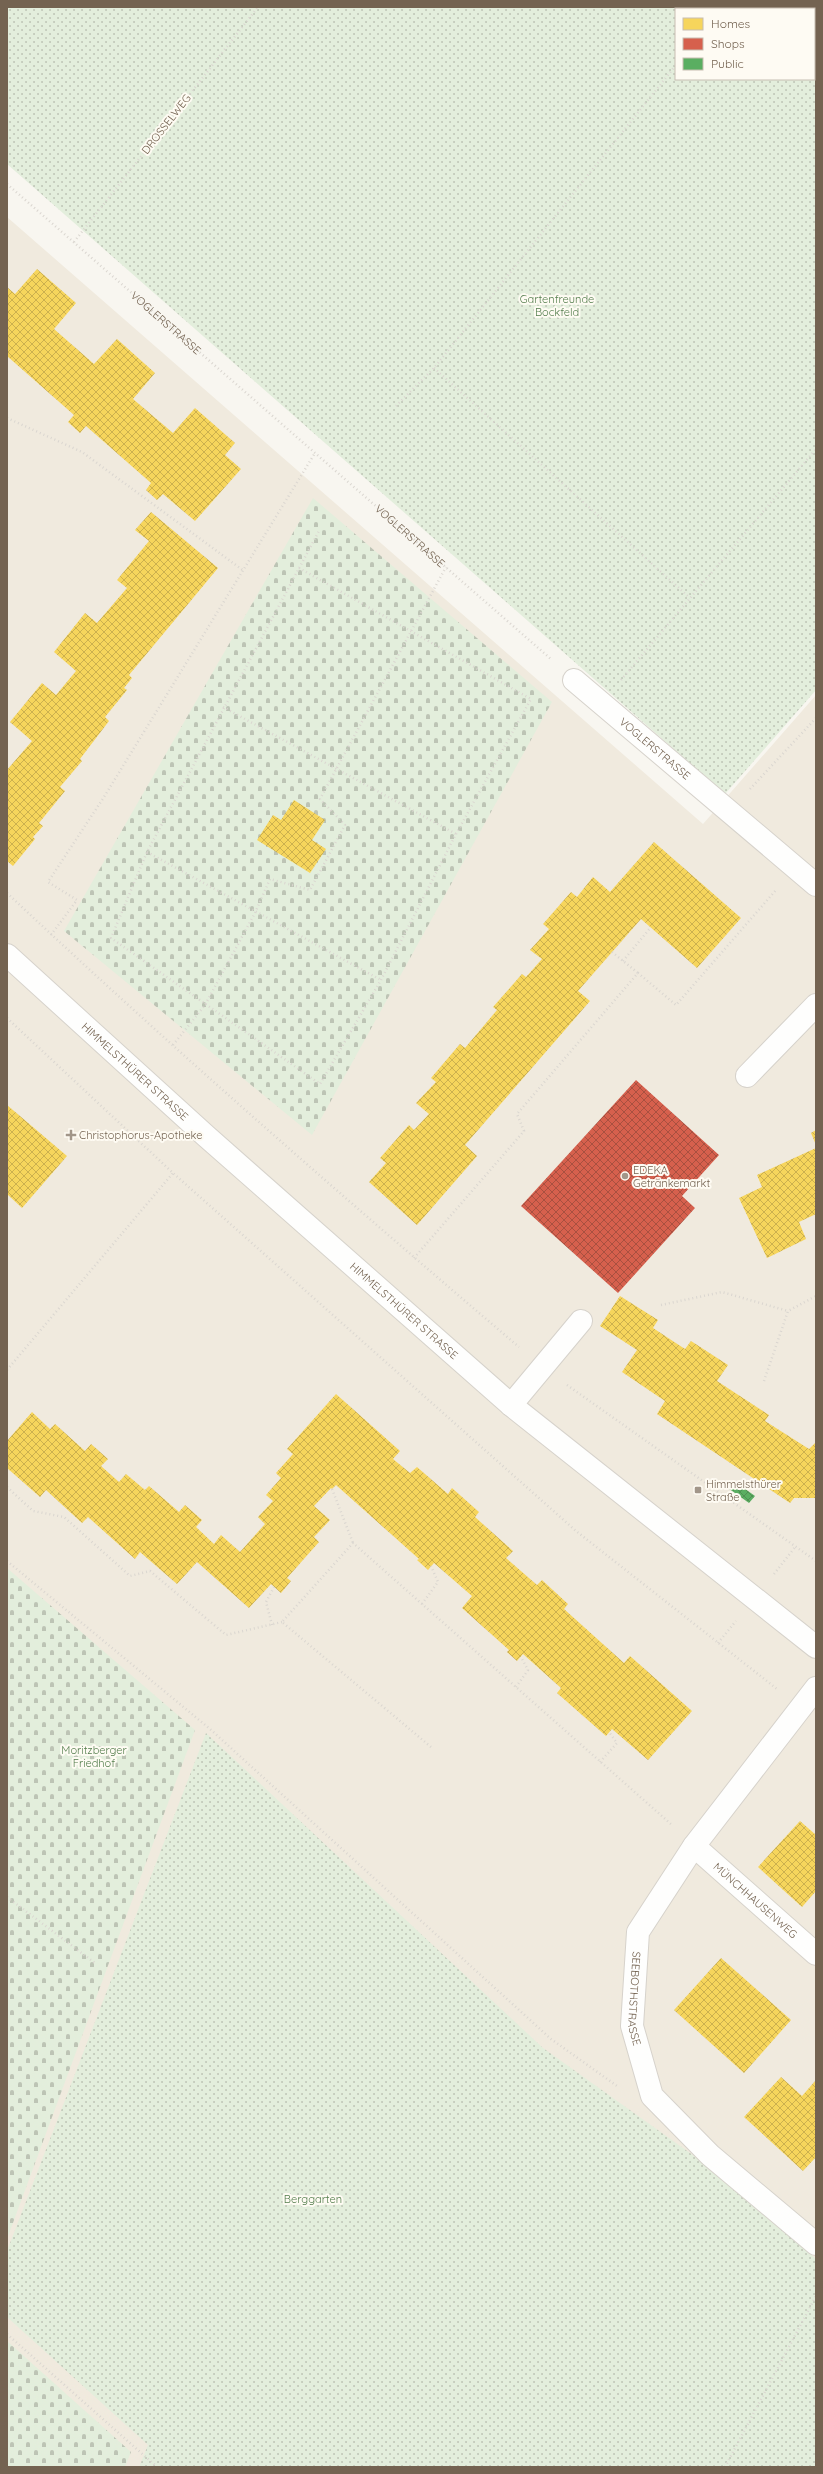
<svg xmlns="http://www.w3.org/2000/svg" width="823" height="2474" font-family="Quicksand,sans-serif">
<defs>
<pattern id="cemetery-stones" width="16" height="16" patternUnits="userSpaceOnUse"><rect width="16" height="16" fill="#e3eedc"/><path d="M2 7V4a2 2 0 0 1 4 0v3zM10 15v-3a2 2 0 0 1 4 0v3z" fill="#bdc4b5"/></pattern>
<pattern id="park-dots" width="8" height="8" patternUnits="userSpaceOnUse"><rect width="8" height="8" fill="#e3eedc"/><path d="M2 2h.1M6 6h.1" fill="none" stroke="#bdc4b5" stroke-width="1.8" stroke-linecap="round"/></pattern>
<pattern id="homes-cross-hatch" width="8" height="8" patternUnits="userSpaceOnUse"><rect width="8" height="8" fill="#f6d55c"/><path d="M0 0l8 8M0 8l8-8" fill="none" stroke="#ccb04e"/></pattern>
<pattern id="shops-cross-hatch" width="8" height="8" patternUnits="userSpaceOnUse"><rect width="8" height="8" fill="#d6604d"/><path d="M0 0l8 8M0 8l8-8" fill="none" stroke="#a95040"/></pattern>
<pattern id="public-cross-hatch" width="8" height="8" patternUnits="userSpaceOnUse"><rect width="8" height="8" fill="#5aae61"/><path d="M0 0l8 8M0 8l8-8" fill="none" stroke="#4f9152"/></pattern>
</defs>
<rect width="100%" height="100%" fill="#f8f6f0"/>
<polygon fill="#f0eade" points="7,217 703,824 816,695 816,2467 7,2467"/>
<g fill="url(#cemetery-stones)">
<polygon points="313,498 552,702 312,1135 64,931"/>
<polygon points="7,1568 195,1730 7,2239"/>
<polygon points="7,2341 131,2452 125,2467 7,2467"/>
</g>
<g fill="url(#park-dots)" fill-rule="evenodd">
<path d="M7 7H816V690L725 794 7 164ZM676 9H814V79H676Z"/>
<polygon points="206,1733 543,2048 704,2163 816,2259 816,2467 139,2467 148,2445 7,2317 7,2251"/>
</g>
<g fill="url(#homes-cross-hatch)">
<polygon points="37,269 76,303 54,329 94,364 117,339 155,373 133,399 173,433 195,408 235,443 225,455 241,469 195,521 163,494 157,500 146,490 151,483 86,426 80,433 68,422 74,415 7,356 7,287 15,294"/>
<polygon points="151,512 218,568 129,675 132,678 124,688 127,690 105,717 109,721 80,759 82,761 60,787 65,791 39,823 43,826 33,837 35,839 13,866 7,861 7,770 32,741 10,722 42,683 56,695 76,671 54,652 85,613 97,623 127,588 117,580 149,541 135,530"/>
<polygon points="294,800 325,820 312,840 326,849 310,873 257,840 273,815 281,820"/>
<polygon points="654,842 741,918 697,968 641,919 578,991 590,1001 465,1145 477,1156 417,1225 369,1182 386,1163 380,1158 409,1125 414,1130 429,1114 416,1103 436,1082 431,1078 460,1044 465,1048 497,1010 493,1007 522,974 526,977 542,959 530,950 549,929 543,924 571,892 577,897 593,877 610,892"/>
<polygon points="7,1105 67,1156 22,1208 7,1194"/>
<polygon points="816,1130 816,1145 811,1133"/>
<polygon points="816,1148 816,1214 799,1222 806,1239 767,1258 739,1198 762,1187 757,1175"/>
<polygon points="620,1296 658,1320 653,1328 685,1349 691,1341 728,1365 717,1381 769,1415 765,1421 809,1449 816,1442 816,1498 794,1498 790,1503 657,1414 665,1401 622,1372 637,1350 600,1326"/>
<polygon points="336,1394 400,1451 393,1459 410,1473 417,1467 448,1494 452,1488 479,1512 475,1517 513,1551 506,1558 537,1585 542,1580 568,1604 564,1609 624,1663 630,1656 692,1711 648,1760 612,1729 606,1736 557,1693 561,1688 523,1654 517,1661 507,1652 509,1650 462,1608 472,1596 434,1563 428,1570 417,1560 419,1559 336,1485 332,1489 331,1488 314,1506 330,1520 314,1537 319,1542 287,1578 291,1581 281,1593 271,1584 249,1608 197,1562 177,1584 140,1552 135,1559 88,1517 82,1523 46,1490 40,1497 7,1468 7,1441 32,1412 50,1429 55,1424 85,1451 91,1444 108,1459 101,1466 119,1482 126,1474 145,1490 149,1486 179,1512 185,1505 202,1520 196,1527 214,1544 221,1535 240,1552 265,1524 258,1517 273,1501 266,1495 281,1478 276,1473 293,1454 287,1449"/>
<polygon points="800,1821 816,1835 816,1891 802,1907 758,1867"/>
<polygon points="721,1958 791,2020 744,2073 674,2010"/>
<polygon points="781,2077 802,2096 816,2080 816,2157 803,2171 744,2117"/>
</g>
<polygon fill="url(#shops-cross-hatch)" points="636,1080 719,1155 682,1196 695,1208 618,1293 521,1206"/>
<polygon fill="url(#public-cross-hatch)" points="734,1481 755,1496 749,1503 728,1488"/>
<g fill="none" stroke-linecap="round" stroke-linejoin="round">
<defs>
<g id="minor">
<path id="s2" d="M574 680 816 885"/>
<path id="s3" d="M7 955 206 1136 511 1405 816 1647"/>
<polyline points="747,1076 816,1005"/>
<polyline points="511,1405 581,1321"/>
<path id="s4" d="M816 1688 694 1846 638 1932 632 2026 652 2096 710 2155 816 2244"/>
<path id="s5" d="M694 1846 816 1954"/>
</g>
</defs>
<use href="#minor" stroke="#d6d2cb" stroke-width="24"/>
<g stroke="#dad6d0" stroke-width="2.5" stroke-dasharray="1 3" stroke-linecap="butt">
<polyline points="720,9 722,7"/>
<path id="s1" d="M7 184 552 660"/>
<polyline points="74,242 258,7"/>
<polyline points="434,368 690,598"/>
<polyline points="396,406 434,368 676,65"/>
<polyline points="7,418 82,452 244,571"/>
<polyline points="299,568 531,699 456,834 381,980 320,1084 111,938 147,852 319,531"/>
<polyline points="621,680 816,449"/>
<polyline points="223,707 456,834"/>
<polyline points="750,789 816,718"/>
<polyline points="147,852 381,980"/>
<path d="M7 893C173 1049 345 1199 519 1347"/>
<polyline points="51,935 77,900 48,882 104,797 315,453"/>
<polyline points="612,952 638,973"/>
<polyline points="623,961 651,927"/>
<polyline points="7,1018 173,1173 576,1531 777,1689"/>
<polyline points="173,1045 205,1005 255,913 270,879 310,890 345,825 320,799 446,567"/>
<polyline points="414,1258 524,1131 517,1114 638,973 676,1005 776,890"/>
<polyline points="661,1305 722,1292 788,1311"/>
<polyline points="7,1370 173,1173"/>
<polyline points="764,1381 788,1311 816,1296"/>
<polyline points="567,1385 816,1561"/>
<polyline points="7,1487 33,1511 64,1517 130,1576 150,1571 226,1635 282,1622"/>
<polyline points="332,1489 353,1543"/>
<polyline points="7,1561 210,1729 551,2039 617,2086"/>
<polyline points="774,1574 796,1546"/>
<polyline points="422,1604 438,1582 431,1566"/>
<polyline points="272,1625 266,1602 274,1587"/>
<polyline points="718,1643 736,1621"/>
<polyline points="516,1687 528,1670 521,1657"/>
<polyline points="431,1747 282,1622 353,1543 672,1825"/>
<polyline points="600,1762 617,1743 609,1732"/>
<polyline points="7,1897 95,1963"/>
<polyline points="7,2334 157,2467"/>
<polyline points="725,2467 816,2296"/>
</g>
<use href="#minor" stroke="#fefefd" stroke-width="22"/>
</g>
<g fill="#a29689" stroke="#fefbf3" stroke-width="1.5">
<path d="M69 1129h4v4h4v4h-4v4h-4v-4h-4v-4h4z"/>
<circle cx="625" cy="1176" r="4"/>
<rect x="694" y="1486" width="8" height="8" rx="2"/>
</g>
<g text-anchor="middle" stroke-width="4" stroke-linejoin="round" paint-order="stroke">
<g font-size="11" fill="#746351" stroke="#fefbf3">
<text transform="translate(166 124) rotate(-52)" y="4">DROSSELWEG</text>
<text dy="4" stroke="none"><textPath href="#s1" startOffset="211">VOGLERSTRASSE</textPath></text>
<text dy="4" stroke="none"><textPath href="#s1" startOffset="535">VOGLERSTRASSE</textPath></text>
<text dy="4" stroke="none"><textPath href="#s2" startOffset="106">VOGLERSTRASSE</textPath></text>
<text dy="4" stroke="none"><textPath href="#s3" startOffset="173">HIMMELSTHÜRER STRASSE</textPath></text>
<text dy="4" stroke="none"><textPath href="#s3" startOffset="533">HIMMELSTHÜRER STRASSE</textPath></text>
<text dy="4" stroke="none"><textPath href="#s5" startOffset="82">MÜNCHHAUSENWEG</textPath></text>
<text dy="4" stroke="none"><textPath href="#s4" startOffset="369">SEEBOTHSTRASSE</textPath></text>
</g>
<g font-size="11" fill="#547e4d" stroke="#fefbf3">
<text x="557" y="303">Gartenfreunde<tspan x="557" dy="13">Bockfeld</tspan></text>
<text x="94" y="1754">Moritzberger<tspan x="94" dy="13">Friedhof</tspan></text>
<text x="313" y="2203">Berggarten</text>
</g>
<g font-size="11" fill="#746351" stroke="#fefbf3" text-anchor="start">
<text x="79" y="1139">Christophorus-Apotheke</text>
<text x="633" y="1174">EDEKA<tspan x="633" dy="13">Getränkemarkt</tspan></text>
<text x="706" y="1488">Himmelsthürer<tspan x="706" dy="13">Straße</tspan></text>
</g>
</g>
<rect width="823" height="2474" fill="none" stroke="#746351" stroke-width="16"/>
<rect x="675" y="8" width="140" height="72" fill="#fefbf3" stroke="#c7beb2"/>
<rect x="683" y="18" width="20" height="12" fill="#f6d55c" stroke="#c7beb2"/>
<text x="711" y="28" font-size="12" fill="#746351">Homes</text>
<rect x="683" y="38" width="20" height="12" fill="#d6604d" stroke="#c7beb2"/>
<text x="711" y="48" font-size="12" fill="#746351">Shops</text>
<rect x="683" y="58" width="20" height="12" fill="#5aae61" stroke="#c7beb2"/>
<text x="711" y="68" font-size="12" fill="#746351">Public</text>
</svg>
